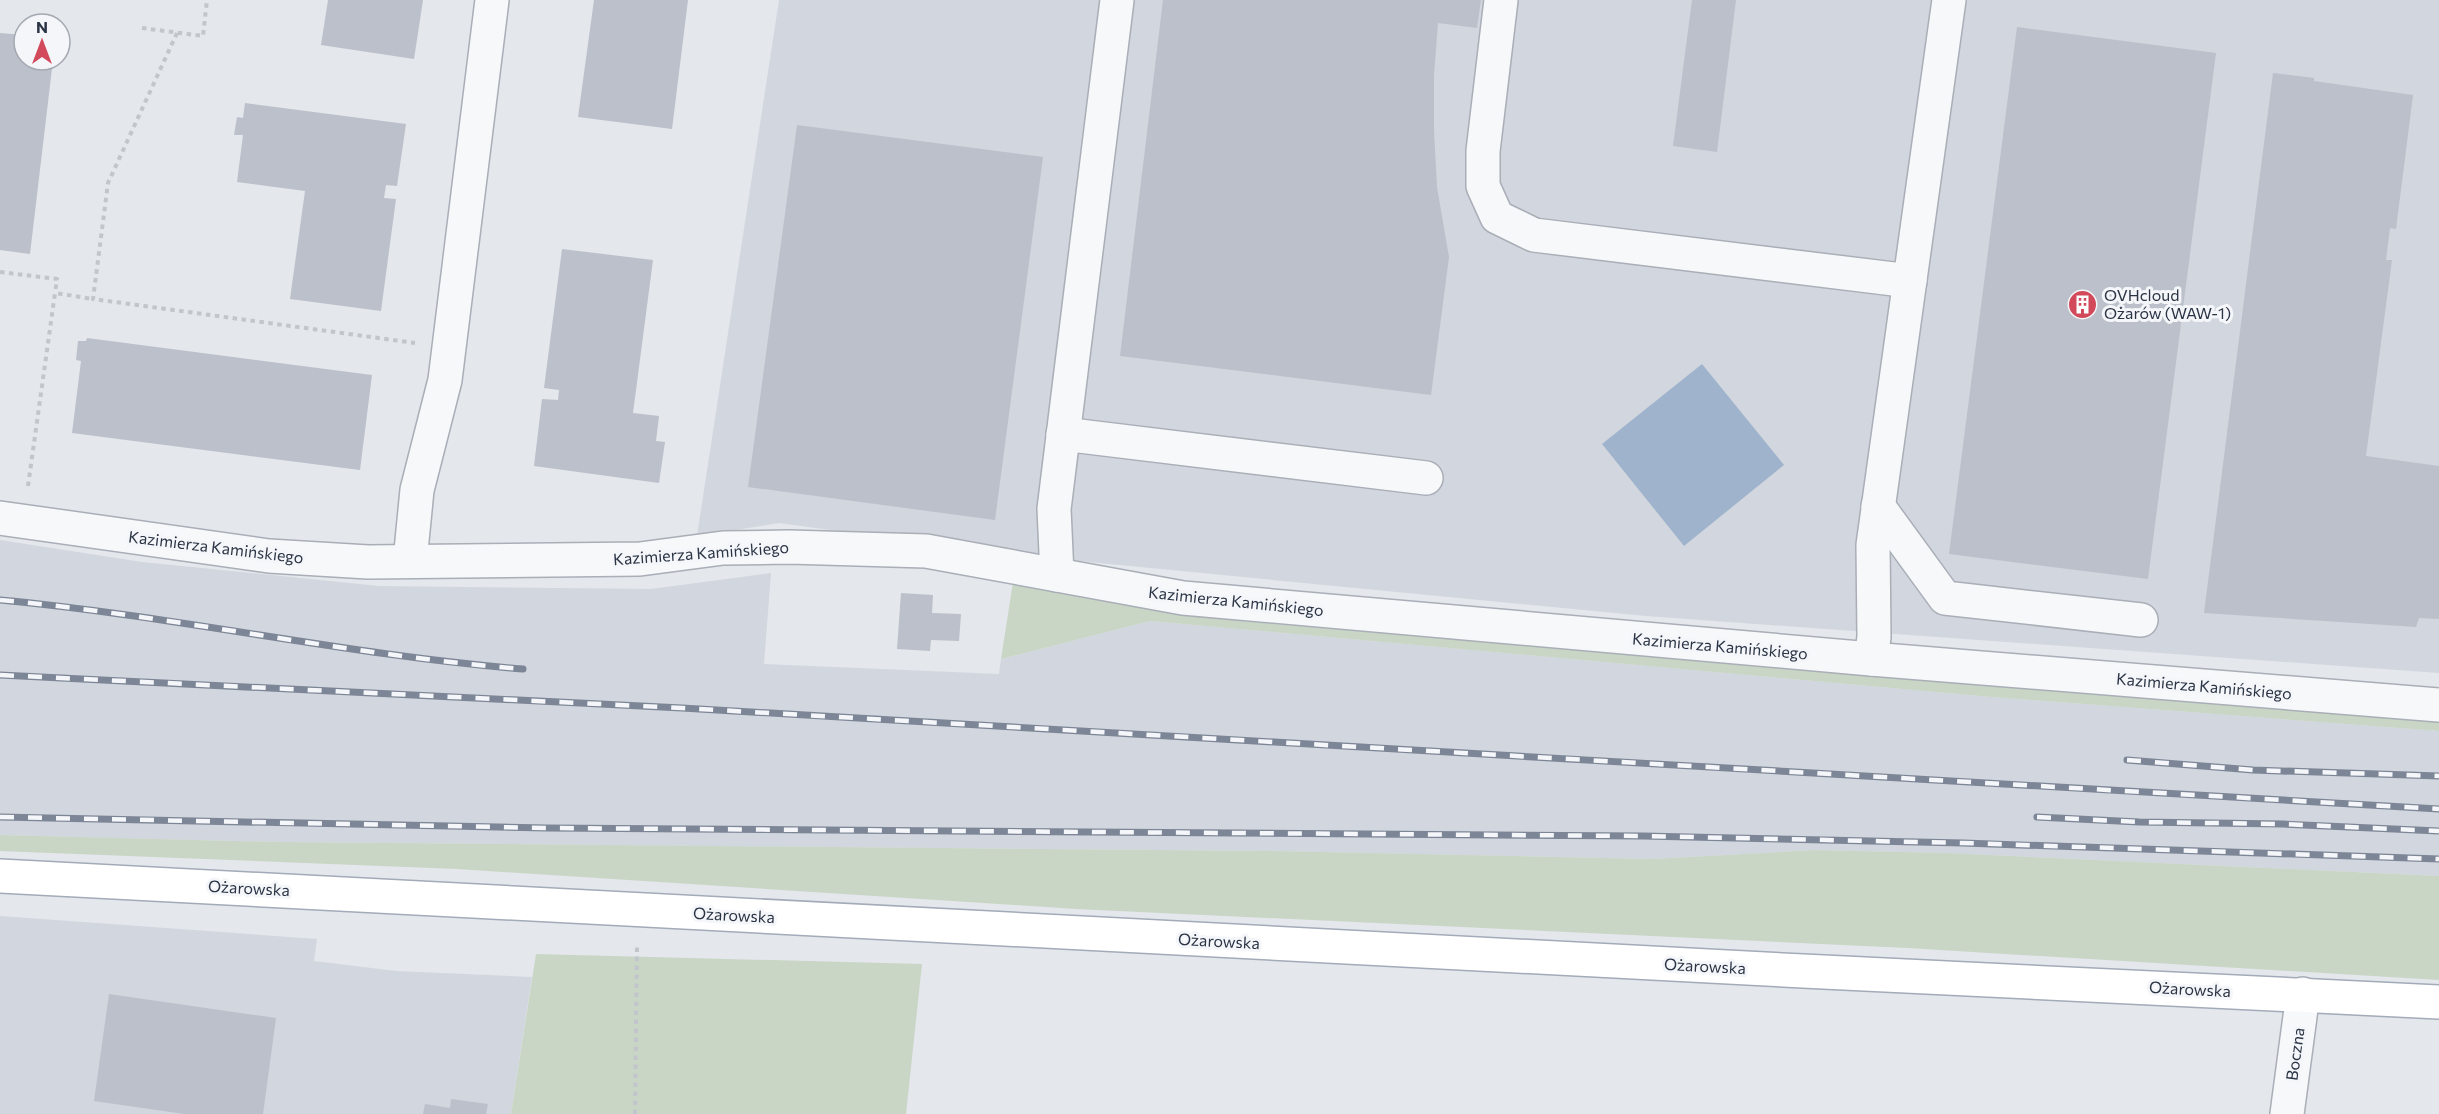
<svg xmlns="http://www.w3.org/2000/svg" width="2439" height="1114" font-family="Commissioner,sans-serif">
<rect width="100%" height="100%" fill="#e4e7ec"/>
<g fill="#d2d6de">
<polygon points="779,0 2439,0 2439,673 1646,616 1005,554 779,523 697,536"/>
<polygon points="0,540 142,562 379,586 651,589 771,573 764,664 999,674 1001,659 1150,621 1991,697 2439,731 2439,876 1947,853 1814,850 1652,859 1275,851 280,842 0,835"/>
<polygon points="0,916 317,939 314,961 396,971 532,977 511,1114 0,1114"/>
</g>
<g fill="#c9d6c5">
<polygon points="1013,582 1157,611 1242,621 1870,676 2439,721 2439,731 1991,697 1150,621 1001,659"/>
<polygon points="0,835 280,842 1275,851 1652,859 1814,850 1947,853 2439,876 2439,980 1907,948 1076,909 457,869 0,851"/>
<polygon points="536,954 922,964 906,1114 511,1114"/>
</g>
<polygon fill="#9fb4cc" points="1702,364 1784,465 1684,546 1602,444"/>
<g fill="#bbc0ca">
<polygon points="328,0 423,0 414,59 321,45"/>
<polygon points="594,0 688,0 672,129 578,117"/>
<polygon points="1163,0 1481,0 1477,28 1438,23 1434,75 1434,131 1437,187 1449,257 1431,395 1120,356"/>
<polygon points="1692,0 1736,0 1717,152 1673,146"/>
<polygon points="2017,27 2216,53 2148,579 1949,554"/>
<polygon points="0,33 24,35 24,60 53,60 30,254 0,250"/>
<polygon points="2273,73 2314,78 2314,81 2413,95 2396,229 2390,228 2386,260 2392,260 2366,456 2439,466 2439,619 2419,618 2416,627 2204,613"/>
<polygon points="245,103 406,124 397,186 386,185 384,198 396,199 381,311 290,299 305,191 237,182 243,135 234,135 237,117 243,118"/>
<polygon points="797,125 1043,157 995,520 748,487"/>
<polygon points="562,249 653,260 633,413 659,416 656,441 665,442 659,483 534,466 542,399 558,400 559,390 544,388"/>
<polygon points="87,338 372,375 360,470 72,433 81,361 76,360 78,341 86,341"/>
<polygon points="901,593 933,595 932,613 961,614 959,641 931,640 930,651 897,649"/>
<polygon points="109,994 276,1018 263,1114 184,1114 94,1101"/>
<polygon points="451,1099 488,1104 486,1114 423,1114 425,1104 450,1108"/>
</g>
<g fill="none" stroke-linecap="round" stroke-linejoin="round">
<defs>
<g id="minor">
<polyline points="1501,0 1483,151 1483,186 1497,217 1534,235 1910,281"/>
<polyline points="1063,434 1426,478"/>
<polyline points="1878,506 1945,598 2141,620"/>
<polyline points="0,518 269,556 368,562 640,559 723,548 789,547 926,551 1183,598 1871,659 2439,705"/>
<polyline points="410,561 417,490 445,380 492,0"/>
<polyline points="1057,575 1054,509 1117,0"/>
<polyline points="1871,659 1874,637 1873,545 1949,0"/>
<polyline points="2287,1114 2303,994"/>
</g>
<polyline id="major" points="0,876 1803,971 2439,1002"/>
</defs>
<use href="#minor" stroke="#a9aeb7" stroke-width="36"/>
<use href="#major" stroke="#a3abb8" stroke-width="36"/>
<g stroke="#c2c5cb" stroke-width="4" stroke-dasharray="4.5 4.5" stroke-linecap="butt">
<polyline points="142,28 203,36 207,0"/>
<polyline points="177,33 108,183 93,299 415,343"/>
<polyline points="0,272 57,279 55,293"/>
<polyline points="28,486 55,293 93,299"/>
<polyline points="635,1114 637,943"/>
</g>
<use href="#minor" stroke="#f7f8fa" stroke-width="33"/>
<use href="#major" stroke="#fff" stroke-width="33"/>
<defs>
<g id="rail">
<path d="M0 600C175 616 347 655 523 669"/>
<polyline points="0,675 682,708 2439,809"/>
<polyline points="2127,760 2253,770 2439,776"/>
<polyline points="0,817 547,828 1643,836 1963,843 2439,859"/>
<polyline points="2037,817 2139,822 2283,824 2439,831"/>
</g>
</defs>
<use href="#rail" stroke="#7d8696" stroke-width="7"/>
<use href="#rail" stroke="#f4f6f9" stroke-width="4.5" stroke-dasharray="14" stroke-linecap="butt"/>
</g>
<defs>
<symbol id="building-disc" viewBox="-11 -11 22 22"><circle r="9.5" fill="#d1495b" stroke="#f4f6f9"/><path d="M-4-6H4V6H1V3H-1V6H-4ZM-2.5-4.3h1.7v1.8h-1.7ZM.8-4.3h1.7v1.8H.8ZM-2.5-1h1.7V.8h-1.7ZM.8-1h1.7V.8H.8Z" fill="#fff"/></symbol>
</defs>
<g fill-rule="evenodd">
<use href="#building-disc" x="2066" y="288" width="33" height="33"/>
</g>
<g text-anchor="middle" stroke-width="6" stroke-linejoin="round" paint-order="stroke">
<g font-size="16" fill="#2b3445" stroke="#f4f6f9" text-anchor="start">
<text x="2104" y="301">OVHcloud<tspan x="2104" dy="18">Ożarów (WAW-1)</tspan></text>
</g>
<g font-size="16" fill="#2b3445" stroke="#f4f6f9">
<text transform="translate(216 547) rotate(7)" y="6">Kazimierza Kamińskiego</text>
<text transform="translate(701 553) rotate(-4)" y="6">Kazimierza Kamińskiego</text>
<text transform="translate(1236 601) rotate(6)" y="6">Kazimierza Kamińskiego</text>
<text transform="translate(1720 646) rotate(5)" y="6">Kazimierza Kamińskiego</text>
<text transform="translate(2204 686) rotate(5)" y="6">Kazimierza Kamińskiego</text>
<text transform="translate(249 888) rotate(3)" y="6">Ożarowska</text>
<text transform="translate(734 915) rotate(3)" y="6">Ożarowska</text>
<text transform="translate(1219 941) rotate(3)" y="6">Ożarowska</text>
<text transform="translate(1705 966) rotate(3)" y="6">Ożarowska</text>
<text transform="translate(2190 989) rotate(3)" y="6">Ożarowska</text>
<text transform="translate(2295 1054) rotate(-82)" y="6">Boczna</text>
</g>
</g>
<g transform="translate(42 42)"><circle r="28" fill="#f4f6f9" stroke="#a4a8b1" stroke-width="1.5"/>
<path d="M0-4.5L10 22L0 15L-10 22Z" fill="#d1495b"/>
<text y="-9" font-size="16" font-weight="bold" text-anchor="middle" fill="#2b3445">N</text>
</g>
</svg>
